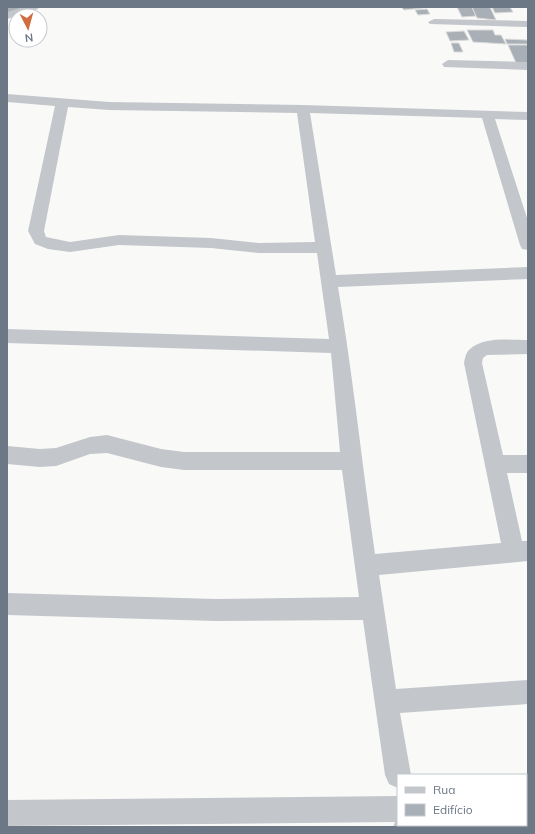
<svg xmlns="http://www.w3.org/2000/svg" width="535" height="834" font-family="Mulish,sans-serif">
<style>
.building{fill:#a9afb6;stroke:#dbdbda}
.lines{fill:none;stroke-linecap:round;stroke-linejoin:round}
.minor{fill:#c3c6ca;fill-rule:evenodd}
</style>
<rect width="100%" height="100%" fill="#f9f9f8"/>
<!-- building -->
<g class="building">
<polygon points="7,7 30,7 7,14"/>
<polygon points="401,7 422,7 423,8 404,10"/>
<polygon points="457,7 472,7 476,16 462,17"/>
<polygon points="472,7 490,7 496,20 477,18"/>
<polygon points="492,7 510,7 513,12 495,13"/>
<polygon points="427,9 430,14 418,15 415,10"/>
<polygon points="467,30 493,30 495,35 501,35 506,44 473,42"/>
<polygon points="464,31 469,40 450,41 446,32"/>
<polygon points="505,39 527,40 528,44 507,44"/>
<polygon points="451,43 459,43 463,52 454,52"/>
<polygon points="508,45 528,45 528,63 516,63"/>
</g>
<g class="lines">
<!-- minor -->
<g class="minor">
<polygon points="23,7 39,7 38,9 7,19 7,12"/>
<polygon points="434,19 528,21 528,27 430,24 428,22"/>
<polygon points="448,60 528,62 528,70 444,67 442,64"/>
<path d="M7,94L109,102L303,105L528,112V120L495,119L528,221V250L522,249L520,245L482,118L310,113L336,275L528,267V279L338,287C353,375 362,465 375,554L501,543L464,363C465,358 466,352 470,349C484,336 511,340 528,340V354L487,355L483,358L482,363L503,455H528V473H507L522,541H528V561L379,575L396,689L528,680V704L400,713L411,775H398V788L389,784L385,775L363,620L216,621L7,615V593L216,599L359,597L342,470H184L161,467L107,453L90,454L56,466L40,467L7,464V446L40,449L56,448L90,437L107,435L161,449L184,452H340L331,353L7,343V329L329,339L317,253H259L211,248L119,245L70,252L48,249L35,244L28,231L55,106L7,102ZM68,107L109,110L297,113L315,242L259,243L211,238L119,235L70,242L46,237L44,231Z"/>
<polygon points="398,796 398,825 421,825 421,827 393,827 395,822 7,826 7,800"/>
</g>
</g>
<!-- border -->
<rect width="535" height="834" fill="none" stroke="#6c7885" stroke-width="16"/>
<!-- legend -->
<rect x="397" y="774" width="130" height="52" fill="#ffffff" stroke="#c4c9ce"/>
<rect x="405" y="787" width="20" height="6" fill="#c3c6ca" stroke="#c4c9ce"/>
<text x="433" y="794" font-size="12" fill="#6c7885">Rua</text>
<rect x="405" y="804" width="20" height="12" fill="#a9afb6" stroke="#c4c9ce"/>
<text x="433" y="814" font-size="12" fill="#6c7885">Edifício</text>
<!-- north arrow -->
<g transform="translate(28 28) rotate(174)"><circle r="19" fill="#ffffff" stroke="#c4c9ce"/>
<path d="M0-3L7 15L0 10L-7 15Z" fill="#d06d41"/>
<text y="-6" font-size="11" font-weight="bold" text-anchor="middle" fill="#6c7885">N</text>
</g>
</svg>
